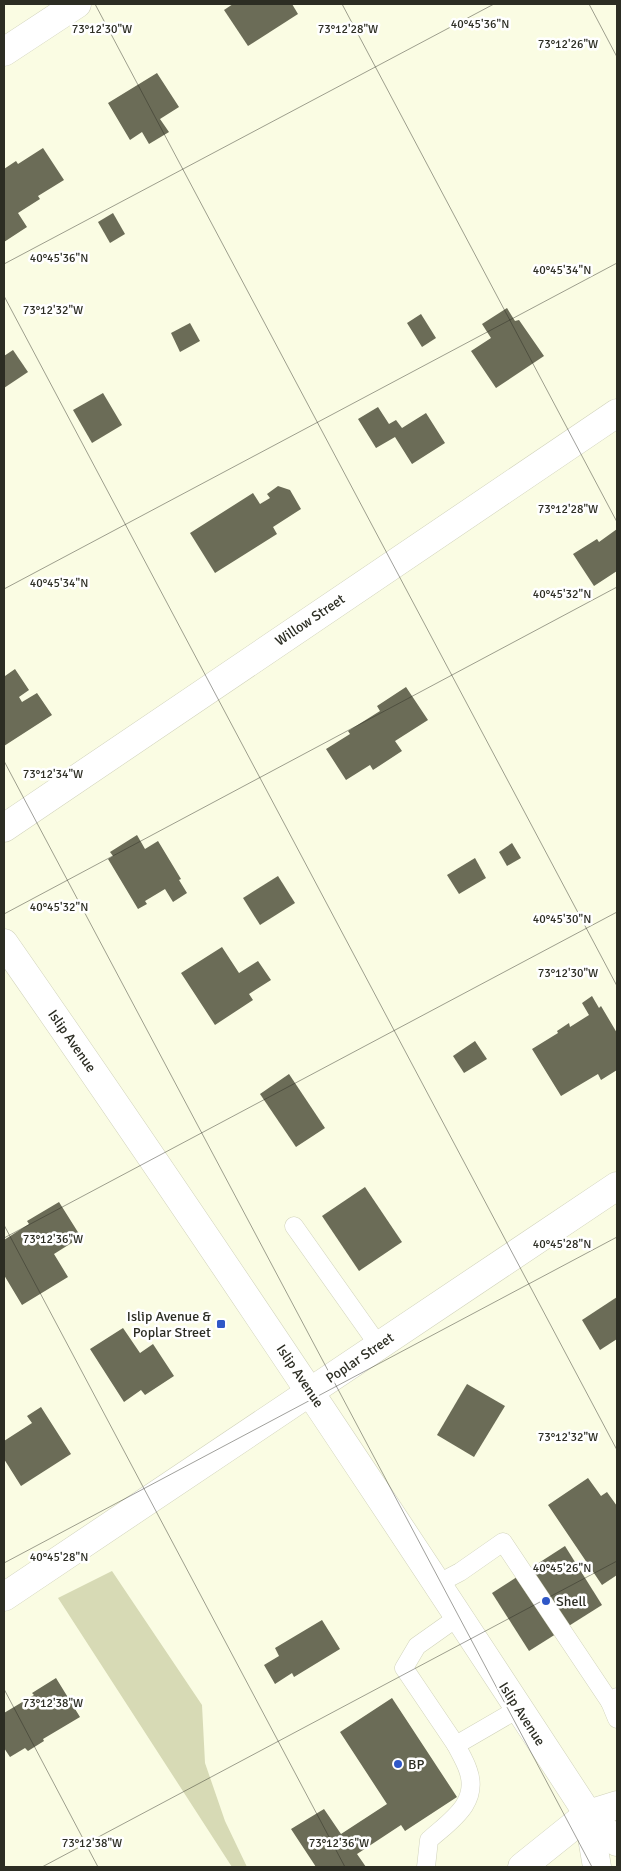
<svg xmlns="http://www.w3.org/2000/svg" width="621" height="1871" font-family="Signika,sans-serif">
<style>
.green{fill:#d7dab5}
.building{fill:#6b6c57}
.lines{fill:none;stroke-linecap:round;stroke-linejoin:round}
.service-casing{stroke:#d1d3bb;stroke-width:19}
.minor-casing{stroke:#d1d3bb;stroke-width:29}
.tertiary-casing{stroke:#d1d3bb;stroke-width:29}
.primary-casing{stroke:#d1d3bb;stroke-width:29}
.service{stroke:#fff;stroke-width:18}
.minor{stroke:#fff;stroke-width:28}
.tertiary{stroke:#fff;stroke-width:28}
.primary{stroke:#fff;stroke-width:28}
.ticks{fill:none;stroke:#2c2d23;stroke-width:1;stroke-opacity:0.45}
.poi-dot{fill:#2f57c7;stroke:#fff;stroke-width:2}
.labels{text-anchor:middle;dominant-baseline:central;stroke-width:5;stroke-linejoin:round;paint-order:stroke}
.street-label{font-size:14px;fill:#2c2d23;stroke:#fff}
.poi-label{font-size:14px;fill:#2c2d23;stroke:#fff;text-anchor:start}
.ticks-label{font-size:12px;text-anchor:middle;fill:#2c2d23;stroke:#fff;stroke-width:5;stroke-linejoin:round;paint-order:stroke}
</style>
<rect width="100%" height="100%" fill="#fafce3"/>
<!-- green -->
<polygon class="green" points="112,1571 202,1705 205,1763 225,1821 247,1867 232,1867 58,1598"/>
<!-- building -->
<g class="building">
<polygon points="233,4 292,4 298,14 248,46 224,10"/>
<polygon points="157,73 179,107 160,119 169,132 149,144 142,132 130,140 108,103"/>
<polygon points="43,148 64,180 38,196 40,199 18,213 27,227 4,242 4,169 16,161 18,164"/>
<polygon points="113,213 125,234 110,243 98,222"/>
<polygon points="507,308 515,321 519,320 544,356 496,388 471,351 491,338 482,324"/>
<polygon points="421,314 436,338 422,347 407,323"/>
<polygon points="190,323 200,341 180,352 171,333"/>
<polygon points="13,350 28,372 4,388 4,356"/>
<polygon points="103,393 122,425 92,443 73,410"/>
<polygon points="378,407 389,424 396,420 402,428 426,413 445,443 412,464 395,437 376,448 358,419"/>
<polygon points="278,486 290,490 301,509 273,527 277,534 215,573 190,533 253,493 260,504 270,498 267,494"/>
<polygon points="617,529 617,571 594,586 573,554 597,539 599,542"/>
<polygon points="15,669 29,690 19,697 22,702 37,693 52,715 4,746 4,674 5,676"/>
<polygon points="406,687 428,720 395,741 402,751 373,770 370,765 346,780 326,749 350,734 348,731 380,711 377,706"/>
<polygon points="137,835 145,849 158,841 181,879 179,880 187,893 173,902 165,889 145,901 147,904 138,909 108,859 113,856 110,852"/>
<polygon points="512,843 521,858 507,866 499,852"/>
<polygon points="475,858 486,878 459,894 447,875"/>
<polygon points="278,876 295,903 260,925 243,898"/>
<polygon points="222,947 239,973 258,961 271,980 249,994 253,1000 215,1025 181,973"/>
<polygon points="592,996 599,1008 601,1006 617,1033 617,1070 601,1080 598,1074 561,1096 532,1049 558,1033 557,1031 569,1023 570,1027 589,1015 582,1003"/>
<polygon points="475,1041 487,1059 464,1073 453,1056"/>
<polygon points="289,1074 325,1128 296,1147 260,1094"/>
<polygon points="365,1187 402,1242 359,1271 322,1216"/>
<polygon points="59,1202 81,1237 54,1254 68,1277 22,1305 4,1275 4,1240 29,1224 27,1221"/>
<polygon points="617,1297 617,1339 600,1350 582,1320"/>
<polygon points="123,1328 140,1353 153,1344 174,1376 145,1395 141,1390 124,1402 90,1349"/>
<polygon points="467,1384 505,1406 474,1457 437,1435"/>
<polygon points="41,1407 71,1454 21,1486 4,1459 4,1441 32,1423 27,1416"/>
<polygon points="588,1478 601,1496 607,1492 617,1506 617,1575 602,1585 548,1505"/>
<polygon points="565,1546 602,1605 529,1651 492,1593"/>
<polygon points="322,1620 340,1649 294,1677 292,1673 275,1684 264,1665 279,1656 275,1648"/>
<polygon points="56,1678 80,1717 43,1739 44,1741 28,1751 25,1748 10,1757 4,1748 4,1713 34,1695 32,1693"/>
<polygon points="392,1698 457,1797 405,1831 401,1825 357,1854 366,1867 316,1867 291,1829 324,1809 341,1834 387,1804 340,1732"/>
</g>
<g class="lines">
<!-- service casing -->
<g class="service-casing">
<g id="service">
<polyline points="294,1226 379,1346"/>
<polyline points="437,1584 460,1572 503,1542 610,1702"/>
<polyline points="458,1617 417,1646 404,1668 456,1745 518,1709"/>
<polyline points="617,1697 610,1702 617,1719"/>
<path d="M426,1867L429,1840C450,1821 480,1803 468,1770C465,1761 460,1753 456,1745"/>
</g>
</g>
<!-- minor casing -->
<g class="minor-casing">
<g id="minor">
<polyline points="4,52 77,4"/>
<polyline points="4,828 617,413"/>
<polyline points="4,1597 617,1186"/>
</g>
</g>
<!-- tertiary casing -->
<g class="tertiary-casing">
<polyline id="tertiary" points="522,1867 588,1814 617,1805"/>
</g>
<!-- primary casing -->
<g class="primary-casing">
<g id="primary">
<path d="M4,943C204,1230 397,1521 588,1814L617,1842"/>
<polyline points="588,1814 597,1867"/>
</g>
</g>
<!-- service -->
<use href="#service" class="service"/>
<!-- minor -->
<use href="#minor" class="minor"/>
<!-- tertiary -->
<use href="#tertiary" class="tertiary"/>
<!-- primary -->
<use href="#primary" class="primary"/>
</g>
<!-- ticks -->
<path class="ticks" d="M95,4L617,986M342,4L617,522M589,4L617,57M4,264L494,4M4,296L617,1450M4,589L617,263M4,761L592,1867M4,914L617,587M4,1225L345,1867M4,1238L617,912M4,1563L617,1237M4,1689L98,1867M42,1867L617,1561"/>
<!-- markers -->
<g class="poi-dot">
<rect x="216" y="1319" width="10" height="10" rx="2.5"/>
<circle cx="546" cy="1601" r="5"/>
<circle cx="398" cy="1764" r="5"/>
</g>
<g class="labels">
<!-- street labels -->
<g class="street-label">
<text transform="translate(310 620) rotate(-34)">Willow Street</text>
<text transform="translate(72 1041) rotate(55)">Islip Avenue</text>
<text transform="translate(360 1358) rotate(-34)">Poplar Street</text>
<text transform="translate(300 1376) rotate(56)">Islip Avenue</text>
<text transform="translate(522 1714) rotate(57)">Islip Avenue</text>
</g>
<!-- poi labels -->
<g class="poi-label">
<text x="211" y="1316" text-anchor="end">Islip Avenue &amp;<tspan x="211" dy="16">Poplar Street</tspan></text>
<text x="556" y="1601">Shell</text>
<text x="408" y="1764">BP</text>
</g>
</g>
<g class="ticks-label">
<text x="480" y="28">40°45'36"N</text>
<text x="102" y="33">73°12'30"W</text>
<text x="348" y="33">73°12'28"W</text>
<text x="568" y="48">73°12'26"W</text>
<text x="59" y="262">40°45'36"N</text>
<text x="562" y="274">40°45'34"N</text>
<text x="53" y="314">73°12'32"W</text>
<text x="568" y="513">73°12'28"W</text>
<text x="59" y="587">40°45'34"N</text>
<text x="562" y="598">40°45'32"N</text>
<text x="53" y="778">73°12'34"W</text>
<text x="59" y="911">40°45'32"N</text>
<text x="562" y="923">40°45'30"N</text>
<text x="568" y="977">73°12'30"W</text>
<text x="53" y="1243">73°12'36"W</text>
<text x="562" y="1248">40°45'28"N</text>
<text x="568" y="1441">73°12'32"W</text>
<text x="59" y="1561">40°45'28"N</text>
<text x="562" y="1572">40°45'26"N</text>
<text x="53" y="1707">73°12'38"W</text>
<text x="92" y="1847">73°12'38"W</text>
<text x="339" y="1847">73°12'36"W</text>
</g>
<!-- border -->
<rect width="621" height="1871" fill="none" stroke="#2c2d23" stroke-width="10"/>
</svg>
